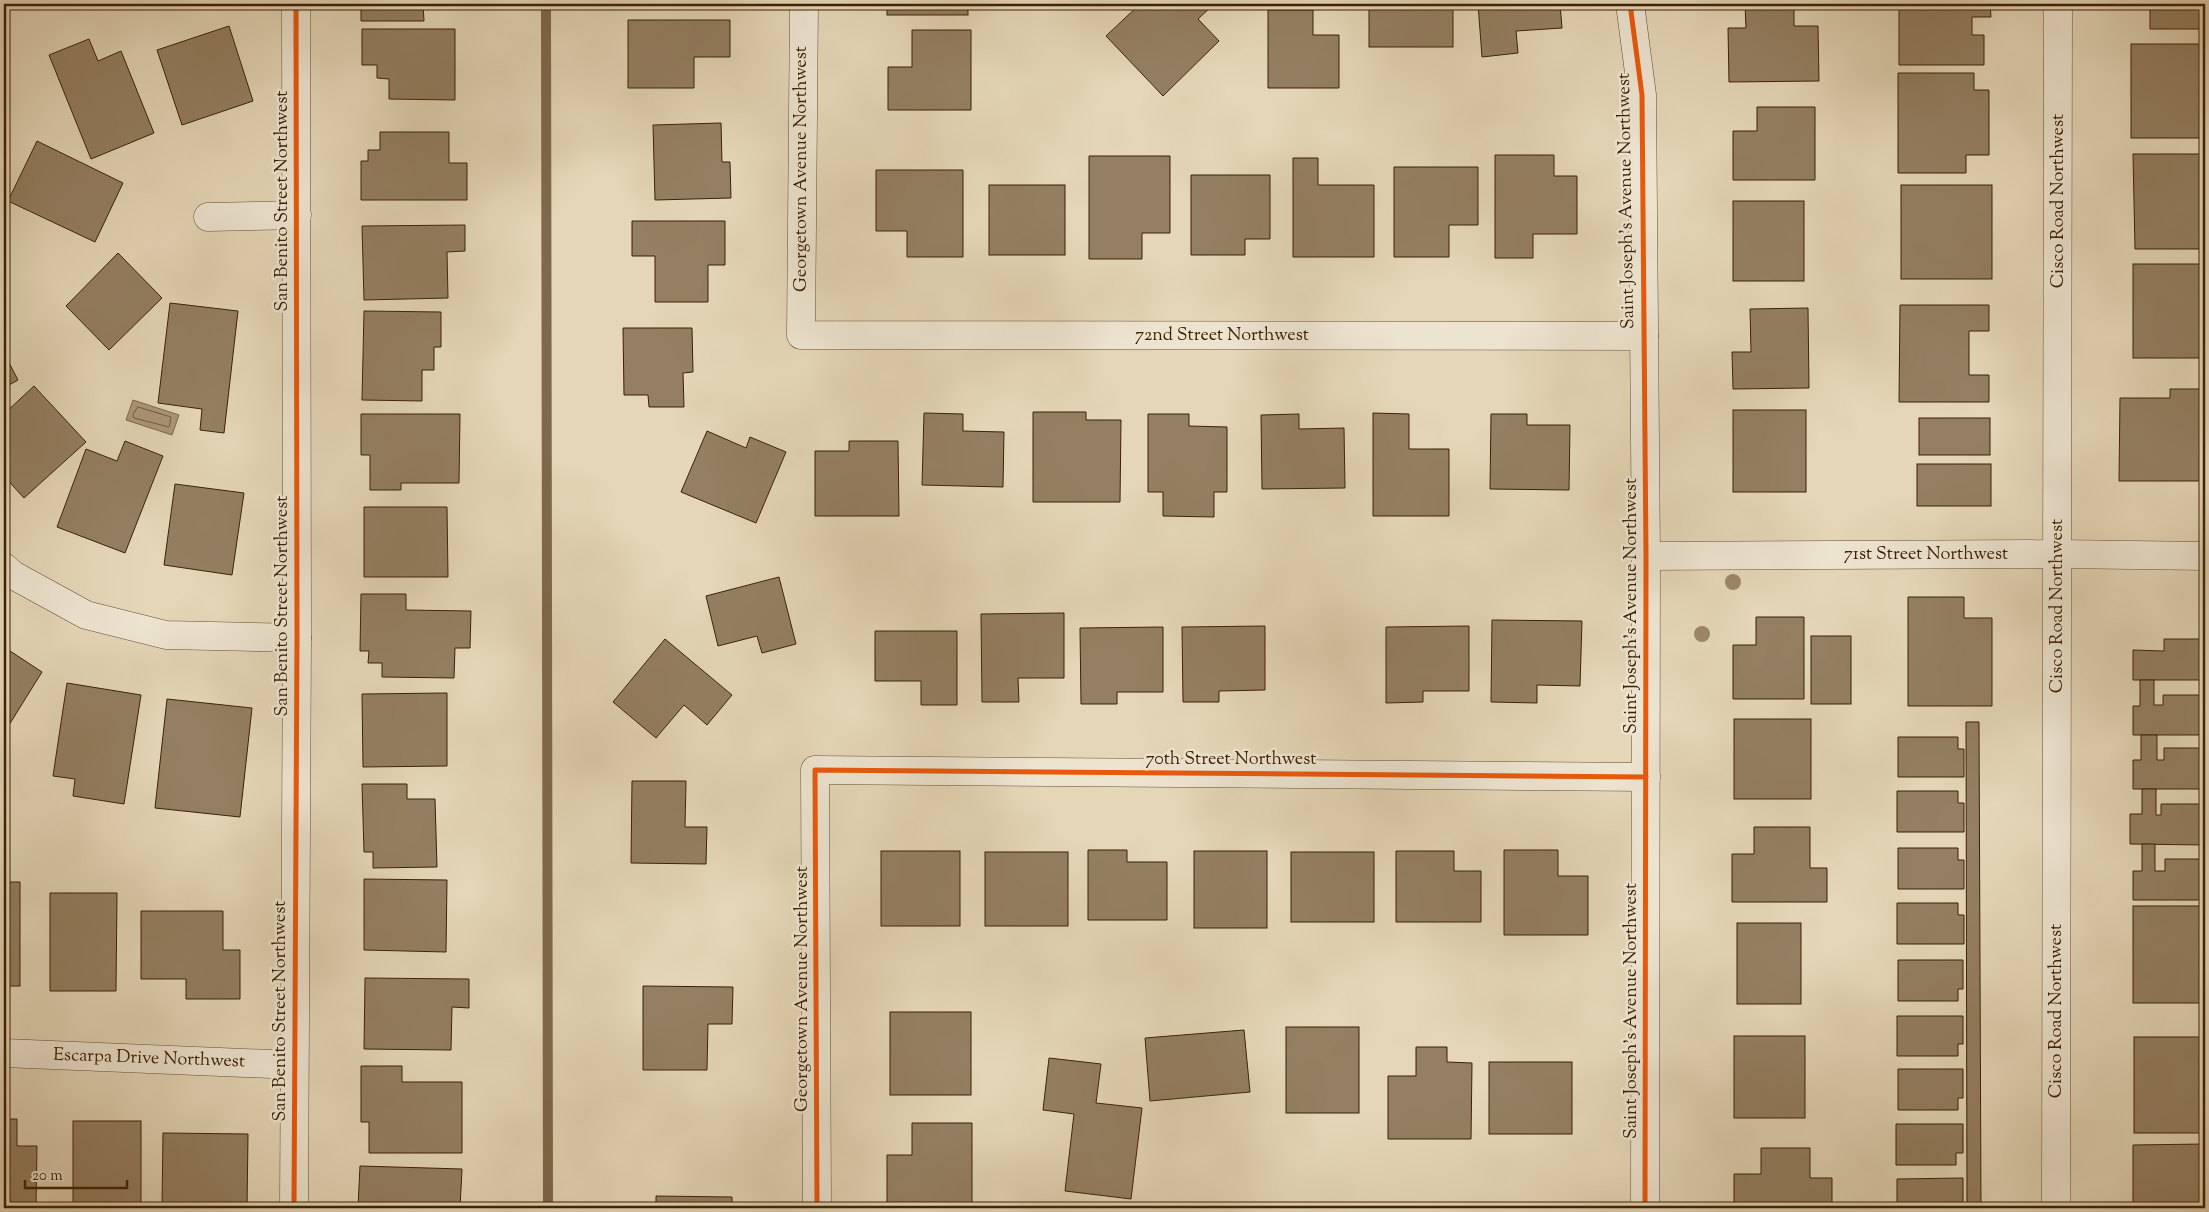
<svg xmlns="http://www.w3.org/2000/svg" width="2209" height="1212" font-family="'Sorts Mill Goudy',serif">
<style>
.water{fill:#ab987a;stroke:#7f684b}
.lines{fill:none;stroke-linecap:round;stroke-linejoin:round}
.shore{stroke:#745c40;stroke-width:1}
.stream{stroke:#7f684b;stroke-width:10}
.building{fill:#947f62;stroke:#3d2105}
.minor-casing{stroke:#674e32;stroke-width:29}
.tertiary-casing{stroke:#674e32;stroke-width:29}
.minor{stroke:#ede4d0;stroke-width:28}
.tertiary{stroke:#ede4d0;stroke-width:28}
.cycleway-casing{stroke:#ede4d0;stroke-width:8}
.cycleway{stroke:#e8590c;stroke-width:5}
.tree{fill:#9b8769}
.labels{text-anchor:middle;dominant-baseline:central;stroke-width:5;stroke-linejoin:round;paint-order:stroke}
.street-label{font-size:18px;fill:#3d2105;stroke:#ede4d0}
</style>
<rect width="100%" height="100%" fill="#e4d6b7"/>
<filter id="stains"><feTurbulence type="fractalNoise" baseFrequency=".004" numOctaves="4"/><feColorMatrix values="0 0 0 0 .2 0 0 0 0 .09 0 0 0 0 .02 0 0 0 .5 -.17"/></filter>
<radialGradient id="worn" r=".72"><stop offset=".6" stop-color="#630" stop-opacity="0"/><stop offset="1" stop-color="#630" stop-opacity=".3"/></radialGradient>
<!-- water -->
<polygon class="water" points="133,400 179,415 172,435 126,420"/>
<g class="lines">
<!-- shore -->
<polygon class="shore" points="138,407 171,417 169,427 134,418 133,415"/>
<!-- stream -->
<polyline class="stream" points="546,4 548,1208"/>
</g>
<!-- building -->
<g class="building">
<polygon points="361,4 423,4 424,21 361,21"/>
<rect x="887" y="4" width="81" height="11"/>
<polygon points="1140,4 1214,4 1198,19 1219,41 1163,96 1106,36"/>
<rect x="1369" y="4" width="84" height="43"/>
<polygon points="1478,4 1560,4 1562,28 1516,31 1518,53 1482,57"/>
<polygon points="1745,4 1794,4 1794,26 1818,26 1819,81 1729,82 1728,28 1746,28"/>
<polygon points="1890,4 1990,4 1991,17 1972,17 1972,35 1984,35 1984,65 1899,65 1899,9 1890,9"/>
<polygon points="2131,4 2205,4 2205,29 2150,29 2150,9 2131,9"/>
<polygon points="1268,10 1313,10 1313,35 1339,35 1339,88 1268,88"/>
<polygon points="628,20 730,20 730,57 694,57 694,88 628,88"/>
<polygon points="229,26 253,101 182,125 157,50"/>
<polygon points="362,29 455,29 455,100 389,99 389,79 377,78 377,65 362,65"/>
<polygon points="912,30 971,30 971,110 888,110 888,67 912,67"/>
<polygon points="89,39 98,61 121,51 154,133 91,159 49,55"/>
<rect x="2131" y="44" width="74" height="94"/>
<polygon points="1898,73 1974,73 1974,90 1989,90 1989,155 1966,155 1966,173 1898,173"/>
<polygon points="1757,107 1815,107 1815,180 1733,180 1733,131 1757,131"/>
<polygon points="721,123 722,162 730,162 731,198 655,200 653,125"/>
<polygon points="380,132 449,132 449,163 467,163 467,200 361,200 361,161 368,161 368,150 380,150"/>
<polygon points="37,141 123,183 95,242 8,201"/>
<polygon points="2133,154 2205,154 2205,249 2135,249"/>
<polygon points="1495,155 1554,155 1554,176 1577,176 1577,234 1533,234 1533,258 1495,258"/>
<polygon points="1089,156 1170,156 1170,233 1142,233 1142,259 1089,259"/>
<polygon points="1293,158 1318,158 1318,185 1374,185 1374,257 1293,257"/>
<polygon points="1394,167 1478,167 1478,225 1449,225 1449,257 1394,257"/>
<polygon points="876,170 963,170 963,257 907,257 907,231 876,231"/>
<polygon points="1191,175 1270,175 1270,239 1245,239 1245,255 1191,255"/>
<rect x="989" y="185" width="76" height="70"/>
<rect x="1901" y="185" width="91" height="94"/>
<rect x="1733" y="201" width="71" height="80"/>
<polygon points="632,221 725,221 725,265 708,265 708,302 655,302 655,256 632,256"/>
<polygon points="465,225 465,251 447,252 448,298 364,300 362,226"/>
<polygon points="118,253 162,298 109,350 66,306"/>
<rect x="2133" y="264" width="72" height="94"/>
<polygon points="170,303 238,311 224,433 200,430 202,409 158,403"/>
<polygon points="1900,305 1989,305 1989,331 1969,331 1969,375 1989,375 1989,402 1899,402"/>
<polygon points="1808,308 1809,388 1733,389 1732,352 1751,352 1750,309"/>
<polygon points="364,311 441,312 441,347 434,347 434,370 422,370 422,401 362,400"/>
<polygon points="623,328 692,328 693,372 683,373 684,407 649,407 648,395 624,395"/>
<polygon points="4,353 18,380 4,388"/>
<polygon points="34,386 86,442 24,498 4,476 4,414"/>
<polygon points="2170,389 2205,389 2205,481 2119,481 2120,398 2170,398"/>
<rect x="1733" y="410" width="73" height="82"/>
<polygon points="1033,412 1086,412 1086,420 1121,420 1120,502 1033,502"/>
<polygon points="924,413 963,414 963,431 1004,432 1003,487 922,485"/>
<polygon points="1373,413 1409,414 1409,449 1449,449 1449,516 1373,516"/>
<polygon points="361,414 460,414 459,483 401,483 401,490 370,490 370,455 361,455"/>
<polygon points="1148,414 1189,414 1189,426 1227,427 1227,492 1214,492 1214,517 1163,516 1163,492 1148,492"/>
<polygon points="1299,414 1299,429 1344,428 1345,488 1262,489 1261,415"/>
<polygon points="1491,414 1527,414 1527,425 1570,425 1569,490 1490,489"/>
<rect x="1919" y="418" width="71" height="37"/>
<polygon points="707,431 746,448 750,437 786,452 756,523 681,492"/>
<polygon points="125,441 163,456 125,553 57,527 86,449 117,461"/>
<polygon points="849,441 898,441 899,516 815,516 815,451 849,451"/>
<rect x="1917" y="464" width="74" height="42"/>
<polygon points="175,484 244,493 232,575 164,565"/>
<polygon points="364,507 447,507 448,577 364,577"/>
<polygon points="779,577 796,644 762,653 757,636 718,646 706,596"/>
<polygon points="361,594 406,594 406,610 471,611 470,648 455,648 454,678 382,677 382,663 368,663 369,651 360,651"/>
<polygon points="1908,597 1964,597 1964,618 1992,618 1992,706 1908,706"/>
<polygon points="1064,613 1064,678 1018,678 1019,702 982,702 981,614"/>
<polygon points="1756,617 1804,617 1804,699 1733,699 1733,645 1756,645"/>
<polygon points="1492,620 1582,621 1580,686 1537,685 1537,703 1491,702"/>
<polygon points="1265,626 1265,690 1219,691 1219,702 1183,702 1182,627"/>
<polygon points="1469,626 1469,691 1423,691 1423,702 1386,703 1386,627"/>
<polygon points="1163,627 1163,692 1117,692 1117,704 1081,704 1080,628"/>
<polygon points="875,631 957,631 957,705 921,705 921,681 875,681"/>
<rect x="1811" y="636" width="40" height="68"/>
<polygon points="665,639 732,695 707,725 684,705 656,738 613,702"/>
<polygon points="2164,639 2205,639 2205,680 2133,680 2133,650 2164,651"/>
<polygon points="4,647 42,672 4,733"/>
<polygon points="2140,680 2154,680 2154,705 2163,705 2163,695 2205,695 2205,735 2133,735 2133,706 2140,706"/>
<polygon points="67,683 141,695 124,804 73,796 75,779 53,776"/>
<polygon points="447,693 447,766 363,767 362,694"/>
<polygon points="167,699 252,708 240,817 155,808"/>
<rect x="1734" y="719" width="77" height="80"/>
<polygon points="1966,722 1979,722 1981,1208 1967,1208"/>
<polygon points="2141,735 2157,735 2157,760 2164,760 2164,748 2205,748 2205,789 2133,789 2133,760 2141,760"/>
<polygon points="1898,737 1958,737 1958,749 1964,749 1964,777 1898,777"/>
<polygon points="632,781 686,781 685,827 707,827 706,864 631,863"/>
<polygon points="362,784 407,784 407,799 435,799 437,867 373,868 373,852 364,852"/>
<polygon points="2142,789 2156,789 2156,815 2161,815 2161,804 2205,804 2205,845 2130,844 2130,814 2142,814"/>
<polygon points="1897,791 1958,791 1958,803 1964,803 1964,832 1897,832"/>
<polygon points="1754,827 1810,827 1810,868 1827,868 1827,902 1732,902 1732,854 1754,854"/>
<polygon points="2142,844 2155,844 2155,871 2165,871 2165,859 2205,859 2205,900 2133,900 2133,871 2142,871"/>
<polygon points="1898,848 1958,848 1958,860 1964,860 1964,889 1898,889"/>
<polygon points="1088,850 1127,850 1127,862 1167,862 1167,920 1088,920"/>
<polygon points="1504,850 1558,850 1558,876 1588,876 1588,935 1504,935"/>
<rect x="881" y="851" width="79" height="75"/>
<rect x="1194" y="851" width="73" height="77"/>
<polygon points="1396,851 1454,851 1454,871 1481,871 1481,922 1396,922"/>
<rect x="985" y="852" width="83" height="74"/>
<rect x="1291" y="852" width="83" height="70"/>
<polygon points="364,879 447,880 446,952 364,950"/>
<rect x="4" y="882" width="16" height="104"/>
<polygon points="50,893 117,893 116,991 50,991"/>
<polygon points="1897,903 1958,903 1958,915 1964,915 1964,944 1897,944"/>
<rect x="2133" y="906" width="72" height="97"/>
<polygon points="141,911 223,911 223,950 240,950 240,999 186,999 186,979 141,979"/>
<rect x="1737" y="923" width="64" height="81"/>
<polygon points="1898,960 1963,960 1963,989 1958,989 1958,1001 1898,1001"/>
<polygon points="365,978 469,979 469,1008 452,1007 451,1050 364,1049"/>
<polygon points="643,986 733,987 732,1024 708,1024 707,1070 643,1070"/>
<rect x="890" y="1012" width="81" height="83"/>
<polygon points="1897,1016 1963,1016 1963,1044 1958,1044 1958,1056 1897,1056"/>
<rect x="1286" y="1027" width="73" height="86"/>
<polygon points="1244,1030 1250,1092 1150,1101 1145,1038"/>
<rect x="1734" y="1036" width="71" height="82"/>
<rect x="2134" y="1037" width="71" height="96"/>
<polygon points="1416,1047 1447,1047 1447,1062 1472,1063 1471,1139 1388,1139 1388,1076 1416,1076"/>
<polygon points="1049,1058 1101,1064 1096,1103 1142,1108 1131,1199 1065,1191 1074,1114 1043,1110"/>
<rect x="1489" y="1062" width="83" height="72"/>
<polygon points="361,1066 402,1066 402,1082 462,1082 462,1153 369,1153 369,1122 361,1122"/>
<polygon points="1898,1069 1963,1069 1963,1098 1958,1098 1958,1110 1898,1110"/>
<polygon points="4,1119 17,1119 17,1146 37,1146 36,1208 4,1208"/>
<rect x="73" y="1121" width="68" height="87"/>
<polygon points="912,1123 972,1123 972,1203 887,1203 887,1155 912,1155"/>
<polygon points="1896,1124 1963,1124 1963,1153 1956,1153 1956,1165 1896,1165"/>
<polygon points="163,1133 248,1134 247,1208 162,1208"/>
<polygon points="2205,1144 2205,1208 2133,1208 2133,1145"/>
<polygon points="1761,1148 1810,1148 1810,1178 1832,1178 1832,1208 1734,1208 1734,1174 1761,1174"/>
<polygon points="360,1166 462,1169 460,1208 358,1207"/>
<polygon points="1963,1178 1963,1207 1897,1208 1897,1179"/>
<polygon points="656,1196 732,1197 732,1208 656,1208"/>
</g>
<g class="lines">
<!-- minor casing -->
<g class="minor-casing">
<g id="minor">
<polyline points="804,4 801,335 1644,336"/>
<polyline points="208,217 297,215"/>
<polyline points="1646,556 2059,554 2205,556"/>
<polyline points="4,567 13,575 86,615 166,635 297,638"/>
<polyline points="4,1053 294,1065"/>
<polyline points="294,1208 297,638 296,4"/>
<polyline points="817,1208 815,770 1646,777"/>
<polyline points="2056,1208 2058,4"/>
</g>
</g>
<!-- tertiary casing -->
<g class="tertiary-casing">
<polyline id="tertiary" points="1630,4 1642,95 1646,556 1645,1208"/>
</g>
<!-- minor -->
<use href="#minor" class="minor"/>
<!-- tertiary -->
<use href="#tertiary" class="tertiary"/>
<!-- cycleway casing -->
<g class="cycleway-casing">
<g id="cycleway">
<polyline points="1630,4 1642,95 1646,556 1645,1208"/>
<polyline points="294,1208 297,638 296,4"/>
<polyline points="817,1208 815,770 1646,777"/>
</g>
</g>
<!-- cycleway -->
<use href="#cycleway" class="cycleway"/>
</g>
<!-- trees -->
<g class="tree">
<circle cx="1733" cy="582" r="8"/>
<circle cx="1702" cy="634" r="8"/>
</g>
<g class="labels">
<!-- street labels -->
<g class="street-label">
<text transform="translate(802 169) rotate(-90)">Georgetown Avenue Northwest</text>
<text transform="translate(283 201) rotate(-90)">San Benito Street Northwest</text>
<text transform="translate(1627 201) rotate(-91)">Saint Joseph's Avenue Northwest</text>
<text transform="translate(2059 201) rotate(-90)">Cisco Road Northwest</text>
<text x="1222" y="336">72nd Street Northwest</text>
<text x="1926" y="555">71st Street Northwest</text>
<text transform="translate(283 606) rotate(-90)">San Benito Street Northwest</text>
<text transform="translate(1632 606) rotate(-90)">Saint Joseph's Avenue Northwest</text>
<text transform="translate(2058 606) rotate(-90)">Cisco Road Northwest</text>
<text x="1231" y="760">70th Street Northwest</text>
<text transform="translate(803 989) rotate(-90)">Georgetown Avenue Northwest</text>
<text transform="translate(281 1011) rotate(-90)">San Benito Street Northwest</text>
<text transform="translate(1632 1011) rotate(-90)">Saint Joseph's Avenue Northwest</text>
<text transform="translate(2057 1011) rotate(-90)">Cisco Road Northwest</text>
<text transform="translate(149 1059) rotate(2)">Escarpa Drive Northwest</text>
</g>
</g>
<!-- margin -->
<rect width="2209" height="1212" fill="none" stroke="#e4d6b7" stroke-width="20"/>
<rect x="5" y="5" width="2199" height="1202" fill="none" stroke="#3d2105" stroke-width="2.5"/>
<rect x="10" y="10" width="2189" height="1192" fill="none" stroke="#3d2105"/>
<!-- scale -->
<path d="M25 1180v8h102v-8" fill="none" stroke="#3d2105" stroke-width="2.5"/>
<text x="32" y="1180" font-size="15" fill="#3d2105" stroke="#ede4d0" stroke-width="4" paint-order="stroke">20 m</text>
<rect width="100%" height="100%" filter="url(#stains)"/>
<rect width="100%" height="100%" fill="url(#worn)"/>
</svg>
